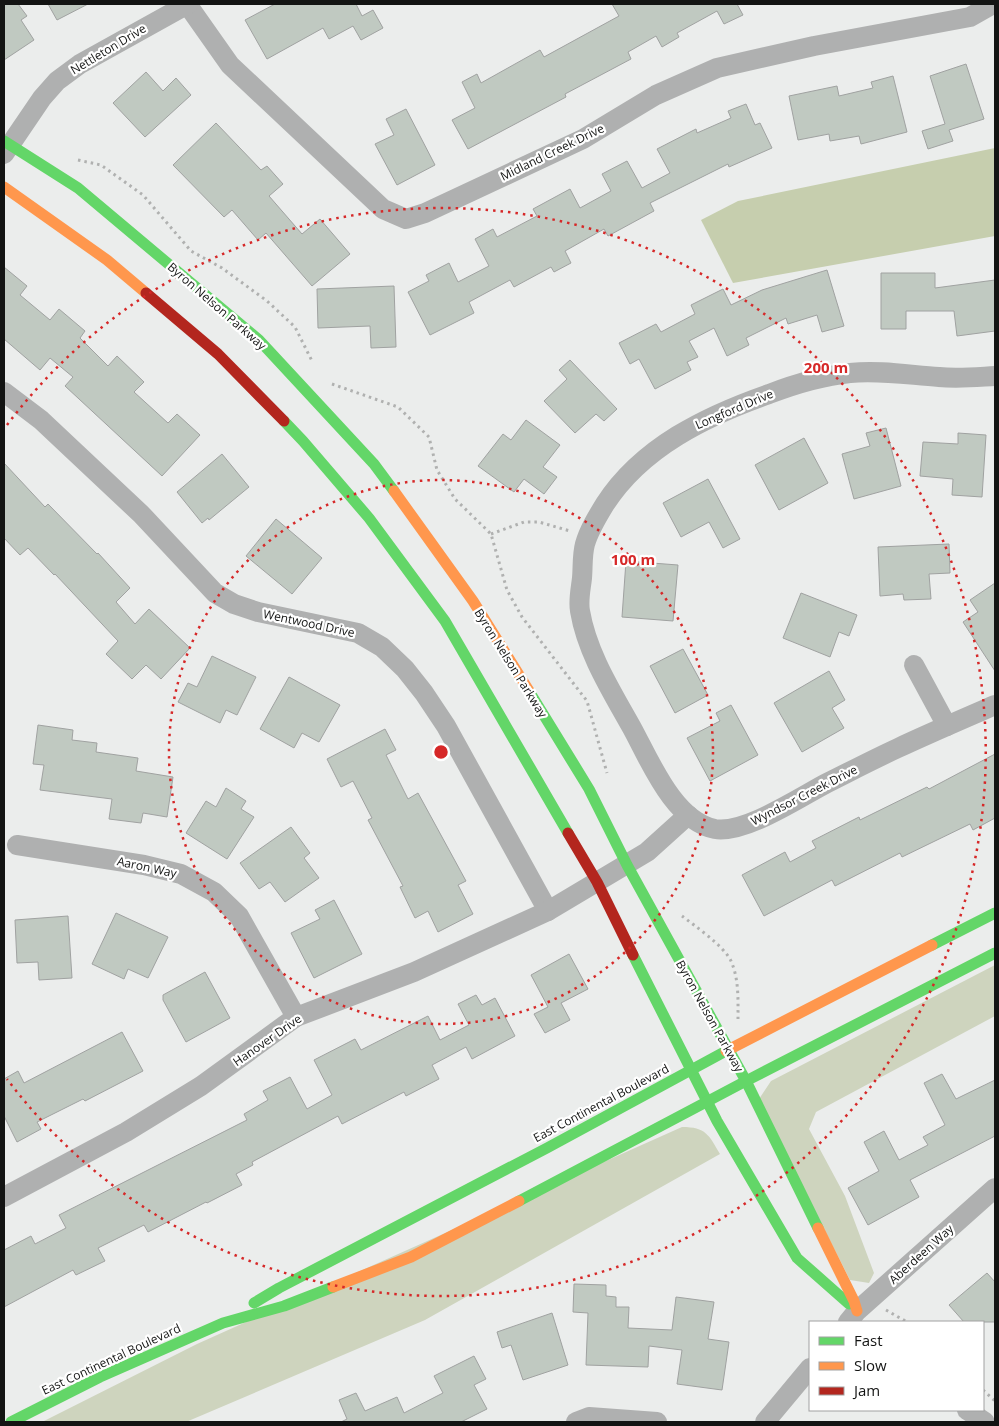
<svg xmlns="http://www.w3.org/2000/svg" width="999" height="1426" font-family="'Open Sans',sans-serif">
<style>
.green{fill:#ced4be}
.forest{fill:#c6ceae}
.building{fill:#c0c9c1;stroke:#a0a2a1}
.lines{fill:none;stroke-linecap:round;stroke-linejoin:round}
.path{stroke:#b0b1b0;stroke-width:3;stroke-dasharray:2.5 4;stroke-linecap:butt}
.street{stroke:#afb0b0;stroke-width:20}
.fast{stroke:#63d668;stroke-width:11}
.slow{stroke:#ff974d;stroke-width:11}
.jam{stroke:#b3261e;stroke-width:11}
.ring{fill:none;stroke:#d62828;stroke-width:2.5;stroke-dasharray:2.5 5}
.labels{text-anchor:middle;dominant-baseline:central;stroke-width:4.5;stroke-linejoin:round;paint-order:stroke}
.street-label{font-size:12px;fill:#131413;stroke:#fff}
.centre{fill:#d62828;stroke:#fff;stroke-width:2.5}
.ring-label{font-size:15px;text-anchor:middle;font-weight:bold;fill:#d62828;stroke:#fff;stroke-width:4.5;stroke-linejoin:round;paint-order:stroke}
</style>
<rect width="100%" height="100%" fill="#ebedec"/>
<!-- green -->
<g class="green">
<polygon points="995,965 995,1016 816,1112 809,1129 845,1196 874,1273 869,1283 850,1280 759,1099 771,1081"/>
<path d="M682,1127C706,1127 709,1135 720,1154L425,1320L186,1422H42L197,1344Z"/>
</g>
<!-- forest -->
<polygon class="forest" points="995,148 995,236 733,283 701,220 738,201"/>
<!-- building -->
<g class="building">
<polygon points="4,4 18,4 27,16 21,20 34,40 4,60"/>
<polygon points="48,4 88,4 57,20"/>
<polygon points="275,4 356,4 362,16 373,10 383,28 361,40 353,26 329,39 323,28 267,59 245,20"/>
<polygon points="612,4 737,4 743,15 724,24 717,11 677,33 679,37 662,47 656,36 628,52 631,59 565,94 566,97 468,149 452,120 475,108 462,82 477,74 481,83 540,50 544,57 619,16"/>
<polygon points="966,64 984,119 949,130 953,141 928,149 922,131 945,124 930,76"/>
<polygon points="146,72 163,91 176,78 191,95 145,137 113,103"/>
<polygon points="893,76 907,132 861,144 859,136 830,141 829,134 798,140 789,96 837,86 839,96 873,88 871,82"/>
<polygon points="746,104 755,125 760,123 772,148 729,167 728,164 650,203 654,211 608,236 604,229 565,251 571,263 554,272 551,267 514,287 510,280 469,302 474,313 430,335 408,292 429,281 426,275 449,263 458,282 489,266 475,239 493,229 497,237 537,216 533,209 570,189 580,208 611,191 602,174 627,161 642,188 670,173 657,149 696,129 697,133 731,118 728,111"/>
<polygon points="406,109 435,165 397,185 375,144 394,135 386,119"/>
<polygon points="216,123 261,170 267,166 283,184 269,196 302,234 320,219 350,254 312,286 266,233 258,240 232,210 224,217 173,165"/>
<polygon points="4,267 27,286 20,295 50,320 59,309 85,331 80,338 108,366 117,356 144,382 134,392 168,423 177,414 200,435 162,476 65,386 73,377 50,358 40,370 4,339"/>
<polygon points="827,270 844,326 822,332 817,315 788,324 786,318 746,338 749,345 727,356 714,328 689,341 698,357 687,362 691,370 655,389 639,359 630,364 619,343 656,324 661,332 695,314 691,305 723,289 731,305 762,290"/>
<polygon points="881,273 935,273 935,288 995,280 995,331 957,336 954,311 906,311 906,329 881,329"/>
<polygon points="394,286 396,347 371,348 370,326 318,328 317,289"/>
<polygon points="570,360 617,409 604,421 596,414 575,433 544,401 567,379 559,370"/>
<polygon points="526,420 560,445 543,467 557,477 544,494 524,479 514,492 478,466 503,434 511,440"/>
<polygon points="886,428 901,486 854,499 842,454 870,446 866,433"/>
<polygon points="958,433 986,435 982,497 952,495 953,479 920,476 923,442 958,444"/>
<polygon points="804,438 828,483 779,510 755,465"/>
<polygon points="222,454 249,487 209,520 208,518 202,523 177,492"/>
<polygon points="4,463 45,507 48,504 97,554 98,553 130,588 116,602 135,624 149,609 190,648 161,679 146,665 132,679 106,654 118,641 55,574 54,575 28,548 20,555 4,538"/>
<polygon points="708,479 740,539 723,548 709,522 681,537 663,503"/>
<polygon points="276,519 322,558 292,594 246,556"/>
<polygon points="949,544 950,573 929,574 931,599 904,600 903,594 880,596 878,547"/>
<polygon points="626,561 678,565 673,621 622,617"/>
<polygon points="995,583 995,671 963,622 978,612 970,600"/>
<polygon points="801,593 857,615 849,636 839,632 830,657 783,638"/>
<polygon points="683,649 708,695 675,713 650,666"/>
<polygon points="212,656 256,677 237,715 226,710 220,723 178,702 188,683 197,687"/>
<polygon points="829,671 845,700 832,708 844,728 802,752 774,703"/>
<polygon points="289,677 340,705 319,742 302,733 294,748 260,729"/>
<polygon points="731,705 758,755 710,781 687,738 720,721 716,713"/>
<polygon points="38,725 73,730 72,740 97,743 96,752 138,758 136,771 173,777 167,817 143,813 141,823 109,819 112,799 40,790 44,765 33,764"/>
<polygon points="385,729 396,750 386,755 408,799 418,793 466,881 458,885 473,914 438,932 428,911 415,918 400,887 403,886 368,820 372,818 353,781 341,787 327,759"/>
<polygon points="995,754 995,818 973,830 970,824 902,857 900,853 835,886 832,880 764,916 742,875 785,852 790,862 816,848 812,841 859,817 860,820 927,787 929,789"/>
<polygon points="226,788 246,801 241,809 254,817 227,859 186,833 206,801 216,807"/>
<polygon points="291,827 310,853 304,858 319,878 285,902 270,882 259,889 240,863"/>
<polygon points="334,900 362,954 314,978 291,933 320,919 315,910"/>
<polygon points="116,913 168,937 148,978 128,969 124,979 92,964"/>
<polygon points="68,916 72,978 39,980 38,962 17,963 15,920"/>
<polygon points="569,954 588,989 561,1003 570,1020 545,1033 534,1014 548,1007 531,975"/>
<polygon points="205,972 230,1018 186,1042 163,1000 163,995"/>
<polygon points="476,995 482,1005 495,998 515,1036 472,1059 466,1047 432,1065 439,1079 406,1096 404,1092 342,1124 338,1116 252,1162 253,1165 236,1174 242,1185 207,1203 206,1202 148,1232 144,1225 98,1248 105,1261 76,1275 73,1270 4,1307 4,1250 31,1236 35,1244 66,1228 59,1215 247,1120 244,1114 268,1100 263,1091 290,1077 307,1109 332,1095 314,1060 355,1039 361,1050 428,1016 440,1040 469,1025 458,1004"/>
<polygon points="122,1032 143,1071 85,1101 83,1099 37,1122 41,1129 17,1142 4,1116 4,1079 18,1071 24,1083"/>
<polygon points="942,1074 956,1099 995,1080 995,1136 910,1180 919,1197 868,1225 848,1188 879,1171 864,1142 884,1131 899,1160 928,1145 923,1137 945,1125 924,1083"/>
<polygon points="987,1273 995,1282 995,1322 964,1322 949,1305"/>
<polygon points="574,1284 606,1285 606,1296 616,1297 616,1307 629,1307 628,1328 672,1330 676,1297 714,1302 708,1339 729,1342 722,1390 677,1384 682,1350 649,1346 648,1367 586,1365 588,1313 573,1312"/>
<polygon points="552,1313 568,1365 523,1380 511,1345 502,1348 497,1332"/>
<polygon points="474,1356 486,1379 474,1385 487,1409 461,1422 341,1422 347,1419 339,1400 356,1393 365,1411 397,1397 404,1413 443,1393 434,1376"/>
</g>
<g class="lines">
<!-- path -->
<g class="path">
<polyline points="78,160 101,165 143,195 191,251 222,268 267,301 295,327 313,363"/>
<polyline points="332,384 398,407 429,437 437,470 455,499 491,534 507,590 522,617 587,701 607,773"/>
<polyline points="491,534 524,522 539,522 570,531"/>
<path d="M682,916C695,926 724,946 731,961C739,979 738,999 738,1019"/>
<polyline points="886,1310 907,1322"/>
<polyline points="983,1390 995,1401"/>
</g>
<!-- street -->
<g class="street">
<polyline points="187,4 230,65 383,209 406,219 425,213 583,139 656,95 717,68 814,46 970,17 993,4"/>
<polyline points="4,154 42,98 57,81 80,64 188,4"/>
<path d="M995,376C977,377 958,379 939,377C909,375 880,370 850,373C822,376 795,384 769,394C706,416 642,447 605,504C597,517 589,530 585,544C582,555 583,567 582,578C581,588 578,600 580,611C587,653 612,692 632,728C650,761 674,821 715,829C745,834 800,797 827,783C851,771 874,759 898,748C930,733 963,719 995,705"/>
<polyline points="4,392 41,420 141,514 215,593 234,604 258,612 358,633 382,647 405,669 424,693 446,726 548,911"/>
<polyline points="914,665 947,726"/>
<polyline points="17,845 144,865 181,874 214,892 239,916 296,1017"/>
<polyline points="4,1197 126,1132 201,1086 296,1017 414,972 548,911 647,852 688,815"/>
<polyline points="848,1322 857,1311 995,1188"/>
<polyline points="967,1410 985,1422"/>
<polyline points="576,1422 589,1417 657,1422"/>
<polyline points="765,1422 810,1368"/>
</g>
<!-- fast -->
<g class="fast">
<polyline points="4,141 78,188 259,340 374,464 394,491"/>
<polyline points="284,421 303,441 369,518 445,621 568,833"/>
<polyline points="529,691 589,789 627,865 746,1081 818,1228"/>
<polyline points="932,945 995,913"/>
<polyline points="633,955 717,1121 797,1258 849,1304"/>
<polyline points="519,1201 746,1081 995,953"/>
<polyline points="254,1303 279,1288 547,1148 726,1051"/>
<polyline points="11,1422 100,1377 223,1323 284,1306 333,1287"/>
</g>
<!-- slow -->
<g class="slow">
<polyline points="4,187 107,260 146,293"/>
<polyline points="394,491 473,601 529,691"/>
<polyline points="726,1051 932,945"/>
<polyline points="818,1228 854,1301 857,1311"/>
<polyline points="333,1287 411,1257 519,1201"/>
</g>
<!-- jam -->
<g class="jam">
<polyline points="146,293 218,354 284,421"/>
<polyline points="568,833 597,882 633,955"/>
</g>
</g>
<!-- distance rings -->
<g class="ring">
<circle cx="441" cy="752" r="272"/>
<path d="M7 425A544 544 0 1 1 7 1079"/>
</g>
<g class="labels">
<!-- street labels -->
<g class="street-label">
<text transform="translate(108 49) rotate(-31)">Nettleton Drive</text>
<text transform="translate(552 152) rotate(-26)">Midland Creek Drive</text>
<text transform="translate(217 306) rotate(41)">Byron Nelson Parkway</text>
<text transform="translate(734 409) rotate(-23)">Longford Drive</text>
<text transform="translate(309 623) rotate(12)">Wentwood Drive</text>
<text transform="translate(511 663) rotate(58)">Byron Nelson Parkway</text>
<text transform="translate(804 795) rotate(-27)">Wyndsor Creek Drive</text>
<text transform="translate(147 867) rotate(12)">Aaron Way</text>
<text transform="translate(710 1016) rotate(61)">Byron Nelson Parkway</text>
<text transform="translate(267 1040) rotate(-35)">Hanover Drive</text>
<text transform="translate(601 1103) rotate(-28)">East Continental Boulevard</text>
<text transform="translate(921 1254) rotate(-42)">Aberdeen Way</text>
<text transform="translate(111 1359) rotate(-25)">East Continental Boulevard</text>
</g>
</g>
<circle cx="441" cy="752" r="8" class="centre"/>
<g class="ring-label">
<text x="826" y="373">200 m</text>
<text x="633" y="565">100 m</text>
</g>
<!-- border -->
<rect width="999" height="1426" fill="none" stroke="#131413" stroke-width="10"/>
<!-- legend -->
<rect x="809" y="1321" width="175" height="90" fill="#ffffff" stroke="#a1a1a1"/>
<rect x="819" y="1337" width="25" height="8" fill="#63d668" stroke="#a1a1a1"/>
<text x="854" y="1346" font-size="15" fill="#131413">Fast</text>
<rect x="819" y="1362" width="25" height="8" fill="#ff974d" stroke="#a1a1a1"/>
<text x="854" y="1371" font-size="15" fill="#131413">Slow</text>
<rect x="819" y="1387" width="25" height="8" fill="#b3261e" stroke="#a1a1a1"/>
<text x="854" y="1396" font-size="15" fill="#131413">Jam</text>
</svg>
